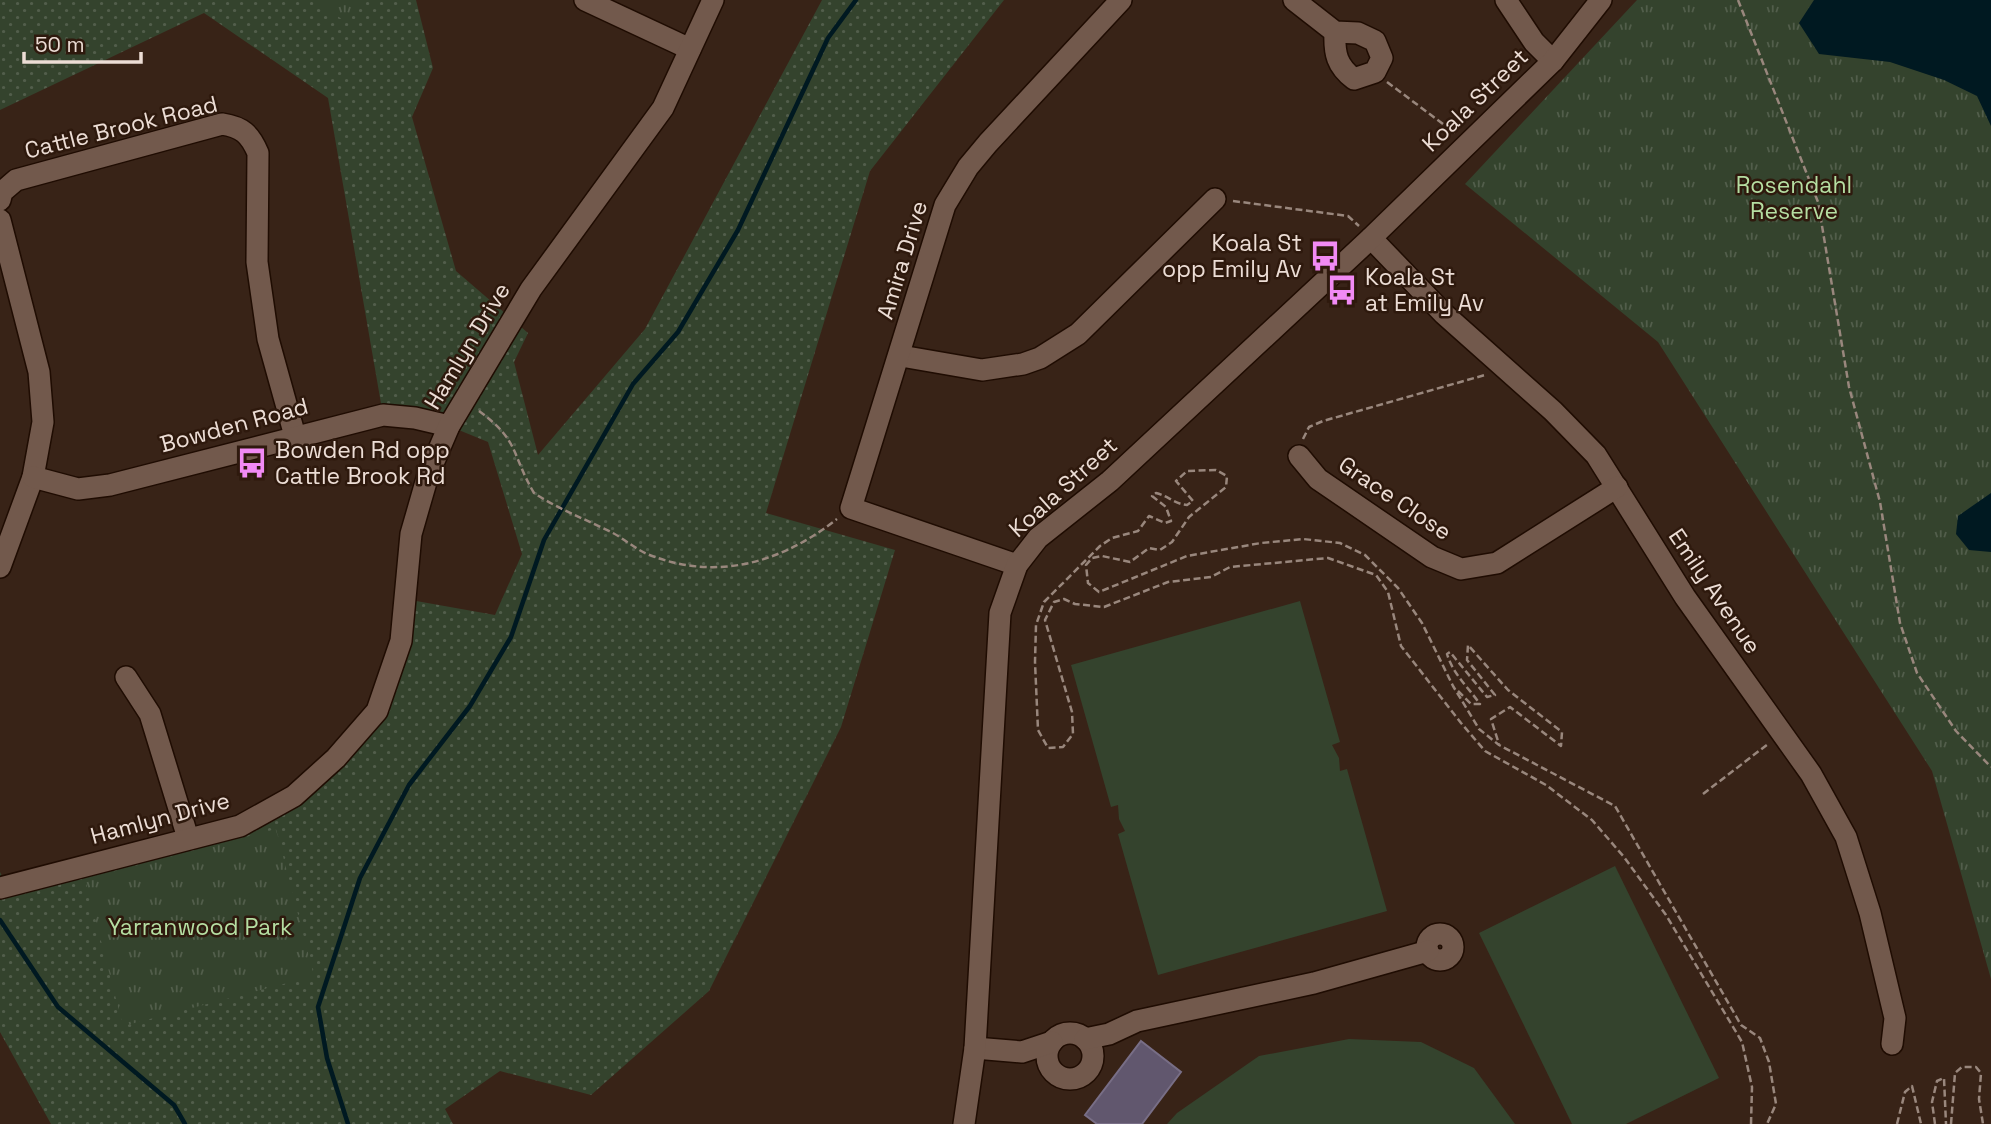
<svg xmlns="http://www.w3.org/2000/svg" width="1991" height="1124" font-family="'Space Grotesk',sans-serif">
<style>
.grass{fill:url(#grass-dots)}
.park{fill:url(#park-tufts)}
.pitch{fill:#34432d}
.water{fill:#001921}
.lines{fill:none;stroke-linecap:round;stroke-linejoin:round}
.stream{stroke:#001921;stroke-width:4.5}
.building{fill:#61576e;stroke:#786e86;stroke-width:2}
.minor-casing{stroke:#1f0c02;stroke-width:24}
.path{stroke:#99877d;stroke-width:2.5;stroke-dasharray:7 3.5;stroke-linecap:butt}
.minor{stroke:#72594c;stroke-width:21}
.labels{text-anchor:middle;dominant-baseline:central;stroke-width:5;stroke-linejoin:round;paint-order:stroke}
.street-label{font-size:23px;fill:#ecddd5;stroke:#2e190d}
.park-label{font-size:23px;fill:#b5dea2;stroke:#2e190d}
.poi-label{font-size:23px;fill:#ecddd5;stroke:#2e190d;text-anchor:start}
</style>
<defs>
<pattern id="grass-dots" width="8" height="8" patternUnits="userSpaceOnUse" patternTransform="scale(1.75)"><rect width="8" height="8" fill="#34432d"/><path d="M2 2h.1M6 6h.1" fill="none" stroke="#525e4b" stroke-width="1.8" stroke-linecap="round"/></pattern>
<pattern id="park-tufts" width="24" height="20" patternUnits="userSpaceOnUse" patternTransform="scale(1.75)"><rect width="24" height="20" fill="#34432d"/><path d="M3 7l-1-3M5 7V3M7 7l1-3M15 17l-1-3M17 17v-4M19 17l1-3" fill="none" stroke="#525e4b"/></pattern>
</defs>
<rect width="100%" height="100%" fill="#382317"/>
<!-- grass -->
<polygon class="grass" points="0,0 416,0 433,68 412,117 456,271 528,333 514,362 538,455 645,329 822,0 1004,0 870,171 766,513 895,550 841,727 709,991 591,1095 500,1071 445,1109 453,1124 51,1124 0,1032 0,872 7,886 188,838 294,796 377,711 405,599 495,615 522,554 488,442 449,426 383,415 328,98 204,13 0,110"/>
<!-- park -->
<g class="park">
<polygon points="312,0 363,0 345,21"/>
<polygon points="1637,0 1991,0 1991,979 1932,771 1658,342 1465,184"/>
<polygon points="276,829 314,976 123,1026 85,879"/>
</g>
<!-- pitch -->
<g class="pitch">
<polygon points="1300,601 1340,742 1332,745 1339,758 1340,771 1347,769 1387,911 1158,975 1118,834 1125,831 1119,819 1118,805 1111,807 1071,665"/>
<polygon points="1615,866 1719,1078 1626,1124 1572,1124 1479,933"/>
<polygon points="1349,1039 1421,1042 1474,1068 1515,1124 1167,1124 1177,1113 1259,1056"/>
</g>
<!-- water -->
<g class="water">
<polygon points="1814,0 1991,0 1991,126 1977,96 1944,80 1890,62 1819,54 1799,23"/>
<polygon points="1991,493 1991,552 1969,550 1956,534 1958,516"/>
</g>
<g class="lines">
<!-- stream -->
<g class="stream">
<polyline points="0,920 58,1007 174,1105 185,1124"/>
<polyline points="348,1124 327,1058 318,1007 360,878 409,785 470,706 511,637 544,540 633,384 678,332 738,230 828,38 856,0"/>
</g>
</g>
<!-- building -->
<polygon class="building" points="1141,1041 1181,1072 1142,1124 1097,1124 1085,1115"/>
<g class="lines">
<!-- minor casing -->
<g class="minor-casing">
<g id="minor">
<polyline points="585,0 690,49"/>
<path d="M1294,0L1335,32L1358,33L1375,41L1382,58L1375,72L1354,79C1337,66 1334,54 1335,32"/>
<polyline points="1506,0 1534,42 1553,61"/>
<path d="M0,200L2,192L16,180L222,124C242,127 250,134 258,153L257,262L268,339L295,436"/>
<polyline points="0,220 39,372 43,422 33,477 0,567"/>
<polyline points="1371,238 1444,314 1553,411 1596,455 1685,597 1811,774 1846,837 1870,913 1895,1018 1892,1044"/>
<polyline points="901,356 982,370 1023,364 1040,358 1078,334 1215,199"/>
<polyline points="1299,456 1318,479 1432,557 1461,569 1497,563 1617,487"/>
<polyline points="33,477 78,489 110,485 383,415 415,418 449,426"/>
<polyline points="1017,565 851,508 945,205 968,167 988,143 1121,0"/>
<polyline points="126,677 150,714 188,838"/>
<polyline points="0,888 240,826 294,796 336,758 377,711 401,641 411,534 428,475 449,426 531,289 663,108 713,0"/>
<circle cx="1440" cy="947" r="13"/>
<circle cx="1070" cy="1056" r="23"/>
<polyline points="1085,1039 1109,1034 1137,1021 1314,983 1428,951"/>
<polyline points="975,1048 1022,1052 1052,1042"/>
<polyline points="964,1124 975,1048 1000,613 1017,565 1038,538 1110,481 1371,238 1553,61 1601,0"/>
</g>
</g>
<!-- path -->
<g class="path">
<polyline points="1738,0 1818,202 1849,387 1880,502 1900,623 1917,673 1956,731 1991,767"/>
<polyline points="1387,82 1455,133"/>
<polyline points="1233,201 1348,216 1359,226"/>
<path d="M479,411C520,441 511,454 534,493C558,509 585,519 611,532C623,538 634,548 647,554C716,582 781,563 837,519"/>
<polyline points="1303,439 1309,427 1323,421 1485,375"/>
<path d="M1458,691L1471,704H1480C1468,687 1453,674 1447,654L1450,652L1487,697L1495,695L1467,660L1468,645L1508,690L1562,732L1561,746L1510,707L1491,719L1499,744"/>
<polyline points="1703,794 1768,744"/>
<path d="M1751,1124L1752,1087L1742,1042L1666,915L1624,857L1592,820L1546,785L1485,751L1461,723L1401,646L1388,592L1376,575L1328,558L1230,567L1211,577L1168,582L1104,607L1075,604L1064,599L1054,602L1045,620L1072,712L1073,734L1063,747L1048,748L1038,730L1035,662L1036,625L1044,602L1100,546L1112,538L1138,531L1149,516L1165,523L1171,521L1166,507L1152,496L1156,493C1168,496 1175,504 1187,505L1193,501L1176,481L1187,471L1216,470L1227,476L1226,487L1189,517L1172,542L1160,550L1149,548L1130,562L1102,556L1092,558L1086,565L1088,583L1099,592L1187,556L1261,543L1303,539L1340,543L1365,555L1398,588L1422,623L1453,686L1479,729L1499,745L1615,806L1741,1025L1760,1038L1769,1062L1776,1104L1767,1124"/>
<polyline points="1897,1124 1905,1092 1912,1086 1921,1124"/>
<polyline points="1935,1124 1932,1102 1937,1081 1944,1078 1946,1124"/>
<polyline points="1951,1124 1955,1073 1962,1067 1976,1067 1981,1073 1979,1099 1983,1124"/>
</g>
<!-- minor -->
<use href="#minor" class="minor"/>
</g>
<!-- icons -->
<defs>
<g id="bus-bare" transform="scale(2.415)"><path d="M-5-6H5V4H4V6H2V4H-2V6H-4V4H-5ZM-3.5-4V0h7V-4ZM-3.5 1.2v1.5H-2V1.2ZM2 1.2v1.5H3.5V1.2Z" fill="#f18af4" stroke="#2e190d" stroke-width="2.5" paint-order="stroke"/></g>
</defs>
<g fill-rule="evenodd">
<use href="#bus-bare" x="1325" y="256"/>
<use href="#bus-bare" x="1342" y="290"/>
<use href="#bus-bare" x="252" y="463"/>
</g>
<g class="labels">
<!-- street labels -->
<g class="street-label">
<text transform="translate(1475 100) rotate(-44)">Koala Street</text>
<text transform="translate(121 127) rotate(-14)">Cattle Brook Road</text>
<text transform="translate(902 260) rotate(-73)">Amira Drive</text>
<text transform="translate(467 346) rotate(-59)">Hamlyn Drive</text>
<text transform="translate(234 425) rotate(-15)">Bowden Road</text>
<text transform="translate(1063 487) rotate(-42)">Koala Street</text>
<text transform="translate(1395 498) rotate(34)">Grace Close</text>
<text transform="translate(1715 591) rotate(56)">Emily Avenue</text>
<text transform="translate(160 818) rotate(-15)">Hamlyn Drive</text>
</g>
<!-- park labels -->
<g class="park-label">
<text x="1794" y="185">Rosendahl<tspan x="1794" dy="26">Reserve</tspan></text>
<text x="200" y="927">Yarranwood Park</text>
</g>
<!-- poi labels -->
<g class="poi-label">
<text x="1302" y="243" text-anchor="end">Koala St<tspan x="1302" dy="26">opp Emily Av</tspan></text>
<text x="1365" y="277">Koala St<tspan x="1365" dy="26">at Emily Av</tspan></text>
<text x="275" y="450">Bowden Rd opp<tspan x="275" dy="26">Cattle Brook Rd</tspan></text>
</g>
</g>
<!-- scale -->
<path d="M24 52v10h117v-10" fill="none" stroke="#ecddd5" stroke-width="3.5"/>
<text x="35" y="52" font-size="21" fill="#ecddd5" stroke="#2e190d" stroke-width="5" paint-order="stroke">50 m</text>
</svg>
